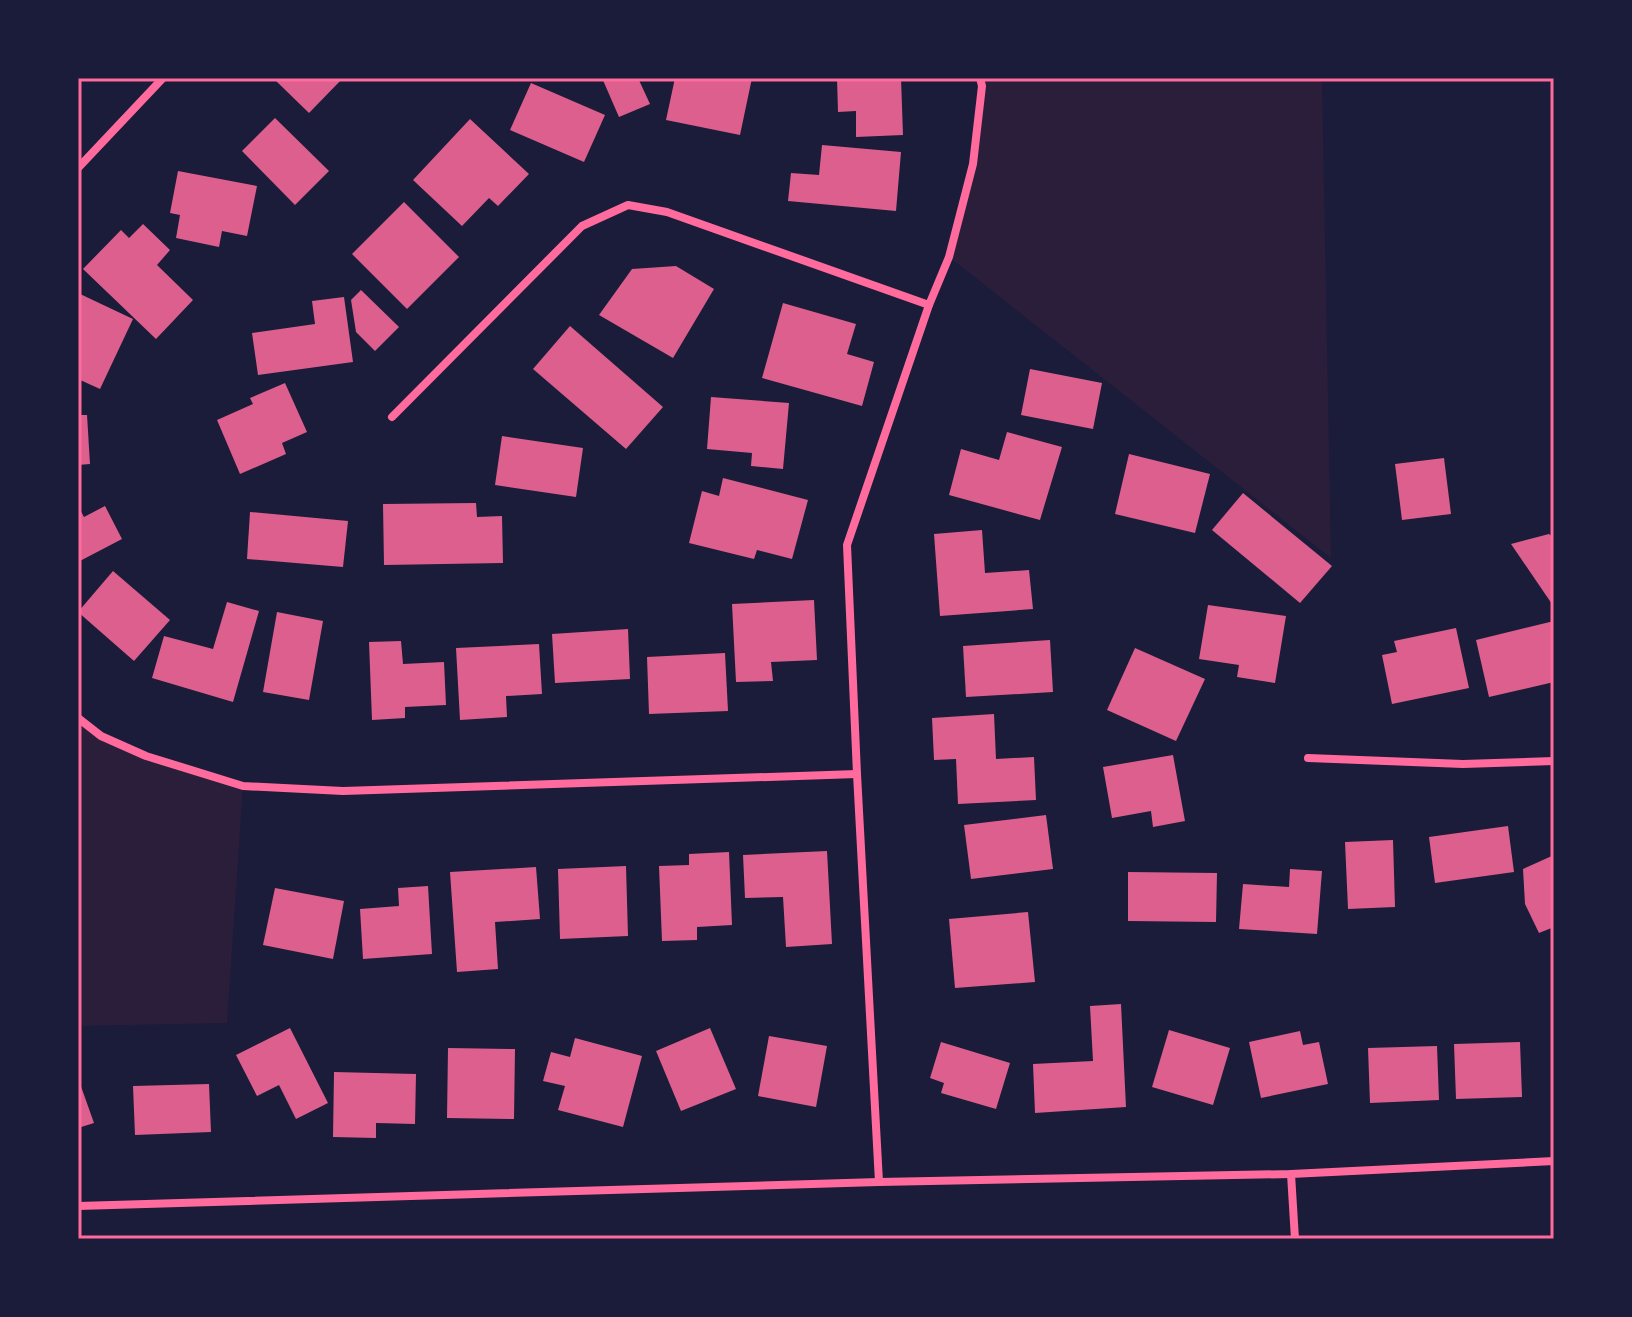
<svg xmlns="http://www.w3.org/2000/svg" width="1632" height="1317" font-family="'Space Grotesk',sans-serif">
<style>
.green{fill:#2a1e3b}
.building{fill:#dd5f8e}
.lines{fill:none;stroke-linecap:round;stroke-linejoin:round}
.minor{stroke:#ff6b9d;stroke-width:8}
.neatline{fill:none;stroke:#ff6b9d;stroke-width:3}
</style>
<rect width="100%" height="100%" fill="#1b1b3a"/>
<!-- green -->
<g class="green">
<polygon points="980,78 1322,78 1331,558 949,257 973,164"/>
<polygon points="78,718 101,736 243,786 227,1023 78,1026"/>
</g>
<!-- building -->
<g class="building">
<polygon points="273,78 343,78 309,113"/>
<polygon points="602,78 638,78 650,104 619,117"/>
<polygon points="675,78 752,78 740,135 666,120"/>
<polygon points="837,78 901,78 903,135 856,137 856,111 838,112"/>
<polygon points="531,83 605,115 584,162 510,130"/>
<polygon points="275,118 329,171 295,205 242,151"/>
<polygon points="470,119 529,174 498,206 489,198 462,226 413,180"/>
<polygon points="822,145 901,152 896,211 788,201 791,173 819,175"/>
<polygon points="178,171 257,186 247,236 222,231 219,247 176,238 180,215 170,213"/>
<polygon points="404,202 459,257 407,309 352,254"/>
<polygon points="143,224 170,250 157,265 193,300 156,339 83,269 121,230 129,238"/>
<polygon points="676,266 714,289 673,358 599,315 632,269"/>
<polygon points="361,290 399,327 375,351 356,332 351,300"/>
<polygon points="78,293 133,319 100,389 78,379"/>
<polygon points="344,297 353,362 258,375 252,333 315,324 312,301"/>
<polygon points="783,303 856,324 847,354 874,362 862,406 762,378"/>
<polygon points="570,326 663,407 626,449 533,369"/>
<polygon points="1030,369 1102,383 1093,429 1021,415"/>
<polygon points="285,383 307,432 282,443 286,454 240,474 217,420 253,404 250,398"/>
<polygon points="711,397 789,403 783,469 751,466 752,453 707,449"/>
<polygon points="78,415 87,415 90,464 78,465"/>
<polygon points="1007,432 1062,447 1040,520 949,495 961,449 999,460"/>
<polygon points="502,436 583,448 576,497 495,485"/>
<polygon points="1129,454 1210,474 1195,533 1115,514"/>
<polygon points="1444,458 1451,514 1402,520 1395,464"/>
<polygon points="723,478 808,500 792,559 757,550 754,559 689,543 702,491 719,496"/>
<polygon points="1243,493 1332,566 1300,603 1212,530"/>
<polygon points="476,503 477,517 502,516 503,563 384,565 383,504"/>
<polygon points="78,506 84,517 105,506 122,539 78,562"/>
<polygon points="250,512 348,521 343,567 247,559"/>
<polygon points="982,530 985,573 1029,570 1033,609 940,616 934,534"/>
<polygon points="1549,534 1554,538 1554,607 1511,544"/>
<polygon points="113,571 170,620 134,661 78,612"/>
<polygon points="814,600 817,660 771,662 773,681 736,682 732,604"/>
<polygon points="227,602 259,611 233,702 152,678 164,636 213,649"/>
<polygon points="1208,605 1286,616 1275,683 1237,677 1239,665 1199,659"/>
<polygon points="277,612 323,621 309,700 263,692"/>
<polygon points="1554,621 1554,682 1489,697 1476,640"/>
<polygon points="1456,628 1469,688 1392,704 1382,655 1397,652 1394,641"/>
<polygon points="628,629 630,679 555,683 552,634"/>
<polygon points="1050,640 1053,692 966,697 963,646"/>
<polygon points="401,641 403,664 444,662 446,705 405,707 405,718 372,720 369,642"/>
<polygon points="539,644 542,694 506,696 507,717 460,720 456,648"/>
<polygon points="1135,648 1205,679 1176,741 1107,710"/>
<polygon points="725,653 728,711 649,714 647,657"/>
<polygon points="994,714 996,759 1034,757 1036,800 958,804 956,759 934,760 932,718"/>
<polygon points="1173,755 1185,821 1153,827 1151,811 1112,818 1103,767"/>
<polygon points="1046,815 1053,869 971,879 964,825"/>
<polygon points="1508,826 1514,872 1435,883 1429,837"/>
<polygon points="1393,840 1395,907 1348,909 1345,842"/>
<polygon points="827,851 832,944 786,947 783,897 745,898 743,855"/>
<polygon points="729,852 732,925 697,927 697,940 662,941 659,866 689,865 689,854"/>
<polygon points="1554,855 1554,927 1539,933 1525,904 1523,869"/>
<polygon points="626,866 628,936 560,939 558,869"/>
<polygon points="536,867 540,919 495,922 498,969 457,972 450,872"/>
<polygon points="1290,869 1322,871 1317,934 1239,929 1243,884 1289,887"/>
<polygon points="1128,872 1217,873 1216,922 1128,921"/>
<polygon points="428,886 432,954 363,959 360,909 399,906 398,888"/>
<polygon points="275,888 344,901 333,959 263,945"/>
<polygon points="1028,912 1035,982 955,988 949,919"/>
<polygon points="1121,1004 1126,1107 1035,1113 1033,1064 1093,1061 1090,1006"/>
<polygon points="290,1028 328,1103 296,1119 279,1085 257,1096 236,1055"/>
<polygon points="710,1028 736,1089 681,1111 656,1051"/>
<polygon points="1169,1030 1230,1048 1213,1105 1152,1087"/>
<polygon points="1300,1031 1303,1045 1319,1042 1328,1084 1261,1098 1249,1042"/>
<polygon points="769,1036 827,1046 816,1107 758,1096"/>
<polygon points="575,1038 642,1056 623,1127 558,1110 565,1086 543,1081 551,1052 570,1057"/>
<polygon points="941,1042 1010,1063 996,1109 941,1093 944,1083 930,1078"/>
<polygon points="1520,1042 1522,1097 1456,1099 1454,1044"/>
<polygon points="1437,1046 1439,1100 1370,1103 1368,1048"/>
<polygon points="448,1048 515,1049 514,1119 447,1118"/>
<polygon points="334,1072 416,1074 415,1124 376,1123 376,1138 333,1137"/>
<polygon points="78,1078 94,1123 78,1128"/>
<polygon points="209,1084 211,1132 135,1135 133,1086"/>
</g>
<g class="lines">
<!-- minor -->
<g class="minor">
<polyline points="78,168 163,78"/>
<polyline points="392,417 582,226 628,205 667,212 929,305"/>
<polyline points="78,718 101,736 146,756 243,786 343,791 857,774"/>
<polyline points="1308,758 1463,764 1554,761"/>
<polyline points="1291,1174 1295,1239"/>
<polyline points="879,1182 857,774 847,545 929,305 949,257 973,164 982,86 980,78"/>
<polyline points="78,1206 879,1182 1291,1174 1554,1161"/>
</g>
</g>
<!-- border -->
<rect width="1632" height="1317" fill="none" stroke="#1b1b3a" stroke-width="160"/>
<rect x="80" y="80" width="1472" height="1157" class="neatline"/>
</svg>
